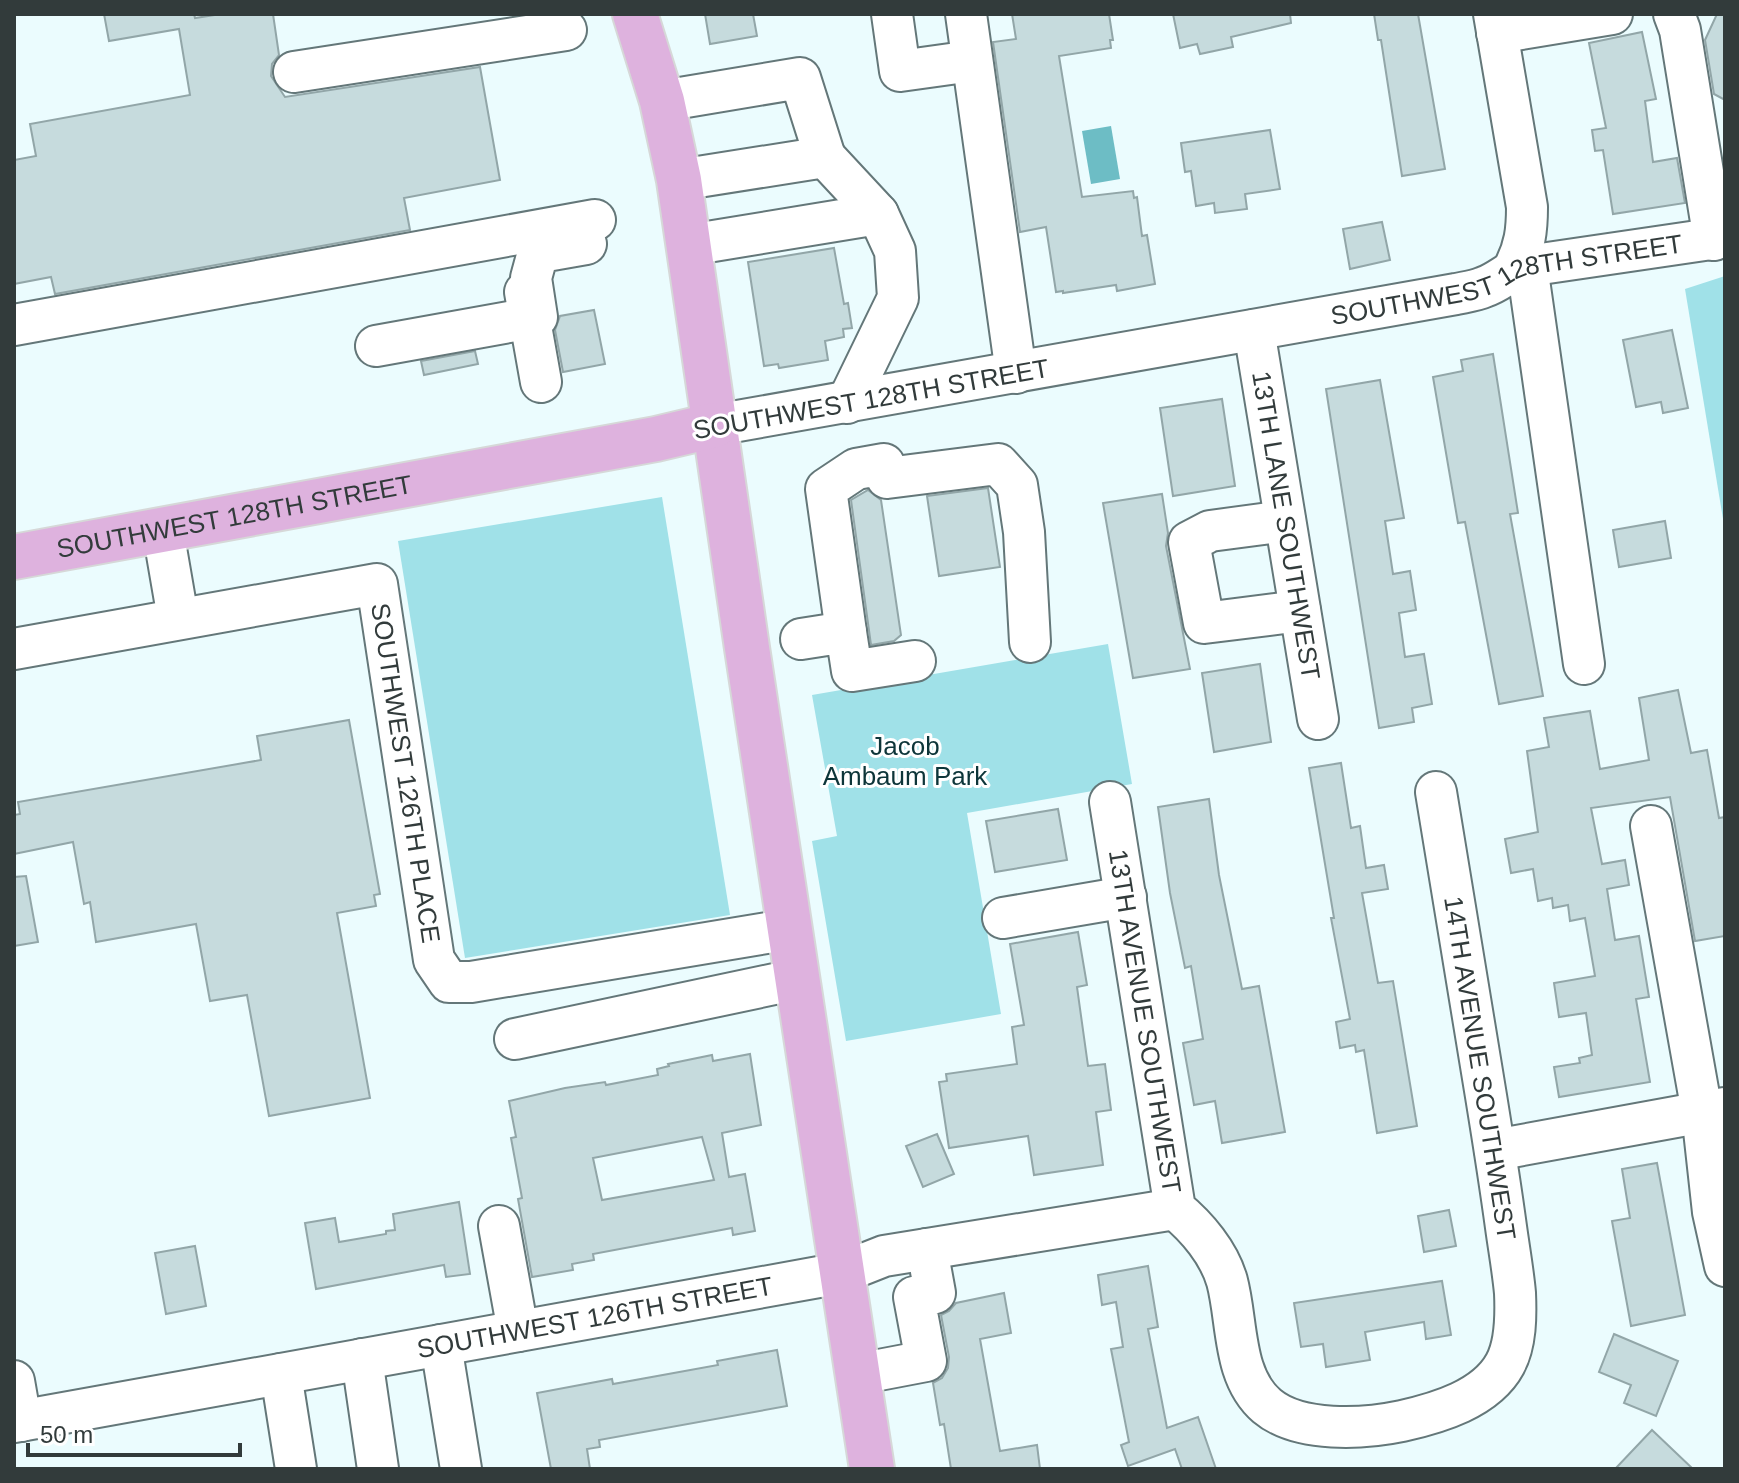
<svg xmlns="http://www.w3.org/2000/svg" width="1739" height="1483" font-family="Arial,sans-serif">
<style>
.green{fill:#a0e1e8}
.water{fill:#6dbdc5}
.building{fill:#c6dbdd;stroke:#92a6a8;stroke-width:2;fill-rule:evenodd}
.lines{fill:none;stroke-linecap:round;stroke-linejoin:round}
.minor-casing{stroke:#647779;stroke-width:44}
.major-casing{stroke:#d6d8d8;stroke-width:48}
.minor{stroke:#fff;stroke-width:40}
.major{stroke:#deb2de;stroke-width:44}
.labels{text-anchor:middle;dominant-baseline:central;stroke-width:6;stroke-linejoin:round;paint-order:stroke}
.street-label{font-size:26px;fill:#323b3b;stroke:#fff}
.park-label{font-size:26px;fill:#0d3539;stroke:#fff}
</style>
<rect width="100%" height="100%" fill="#ebfcfe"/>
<!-- green -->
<g class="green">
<polygon points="1725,276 1725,531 1685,289"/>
<polygon points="662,497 730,915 465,958 398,541"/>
<polygon points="1108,644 1132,784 967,813 1001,1014 846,1041 812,841 837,836 812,695"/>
</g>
<!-- water -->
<polygon class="water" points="1111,126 1120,179 1091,184 1082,131"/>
<!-- building -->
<g class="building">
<polygon points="104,14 194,14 195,18 221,14 273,14 279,55 272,64 271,76 285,97 480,67 500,180 404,198 410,230 55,294 51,277 14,284 14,160 36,156 30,124 190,95 179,29 109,41"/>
<polygon points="705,14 753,14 757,36 710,44"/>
<polygon points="1012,14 1109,14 1113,40 1110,40 1111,48 1059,56 1082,197 1133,191 1134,198 1137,197 1142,236 1147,235 1155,284 1117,291 1116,285 1063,293 1063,291 1056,292 1046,227 1020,232 993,42 1016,39"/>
<polygon points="1173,14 1290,14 1291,23 1231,37 1233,47 1200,54 1197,44 1180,48"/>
<polygon points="1374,14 1418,14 1445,169 1402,176 1381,40 1378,40"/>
<polygon points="1717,14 1725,14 1725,100 1714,94 1705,40"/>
<polygon points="1642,32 1656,99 1645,101 1653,162 1677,158 1685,203 1613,214 1603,150 1595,151 1592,130 1606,128 1589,43"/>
<polygon points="1270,130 1280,189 1245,194 1247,209 1215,213 1214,203 1196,206 1191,171 1185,172 1181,143"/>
<polygon points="1382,222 1390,260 1350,269 1343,229"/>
<polygon points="834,248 844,304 848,303 852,328 843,329 844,337 825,341 828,360 779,368 778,364 764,366 748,262"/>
<polygon points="594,310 605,364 563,372 555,330 560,316"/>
<polygon points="1672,330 1688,408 1663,413 1661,402 1636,407 1623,340"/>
<polygon points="475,351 478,364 424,375 421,361"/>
<polygon points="1493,354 1518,513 1510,514 1543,696 1499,704 1465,522 1458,523 1433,377 1463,371 1461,360"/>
<polygon points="1380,380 1404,518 1385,521 1393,574 1410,571 1416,610 1399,613 1405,657 1424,654 1432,704 1412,708 1414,722 1379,728 1326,389"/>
<polygon points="1222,399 1235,486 1173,496 1160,408"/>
<polygon points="988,488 1000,567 939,576 927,496"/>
<polygon points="868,490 881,500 901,635 894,641 871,645 851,500"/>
<polygon points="1162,494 1168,533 1166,546 1190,669 1133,678 1103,503"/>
<polygon points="1665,521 1671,558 1619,567 1613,530"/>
<polygon points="1260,664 1271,742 1214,752 1202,673"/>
<polygon points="1678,690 1691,753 1707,750 1719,818 1725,817 1725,936 1695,941 1670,797 1591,808 1602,864 1625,860 1629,885 1607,889 1615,940 1639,936 1649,997 1636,999 1650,1082 1559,1097 1554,1067 1580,1063 1579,1058 1592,1055 1586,1013 1559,1017 1554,983 1595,976 1585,918 1570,921 1568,905 1553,908 1552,898 1538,901 1533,869 1511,873 1505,839 1538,832 1527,751 1549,747 1544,718 1590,711 1600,769 1649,760 1639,698"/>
<polygon points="349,720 380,894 374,895 376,906 337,913 370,1098 269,1116 247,995 210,1001 196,924 96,942 90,902 84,904 73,842 14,854 14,815 20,814 18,802 261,760 257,736"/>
<polygon points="1341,763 1351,828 1360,826 1366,868 1384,865 1388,889 1362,893 1378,983 1393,981 1417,1126 1377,1133 1364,1050 1356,1052 1355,1045 1340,1048 1336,1022 1350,1019 1331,918 1334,918 1309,768"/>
<polygon points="1209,799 1219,875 1242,989 1259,986 1285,1132 1222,1143 1215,1101 1194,1105 1183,1043 1203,1039 1191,966 1185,968 1170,893 1158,807"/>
<polygon points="1058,809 1067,860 995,872 986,821"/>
<polygon points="26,876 38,942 14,946 14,877"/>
<polygon points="1078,932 1087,985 1077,987 1088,1066 1105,1064 1111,1110 1096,1112 1103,1165 1034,1175 1028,1136 949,1148 939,1082 947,1081 946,1074 1017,1064 1012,1027 1024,1025 1010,944"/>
<path d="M750,1054L761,1125L722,1133L729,1177L745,1174L755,1231L733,1235L732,1228L593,1254L594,1260L572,1264L573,1270L532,1277L518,1199L522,1198L511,1138L516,1137L509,1101L565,1088L605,1082L606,1085L658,1075L657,1069L669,1066L668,1064L712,1055L713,1061ZM702,1137L714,1180L602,1200L593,1158Z"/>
<polygon points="937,1134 954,1174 923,1187 906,1146"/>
<polygon points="1657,1163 1685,1315 1631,1326 1612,1221 1630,1218 1622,1169"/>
<polygon points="459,1202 470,1274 446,1277 444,1265 316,1289 305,1223 335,1218 339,1242 386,1234 386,1231 395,1230 393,1214"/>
<polygon points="1449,1210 1456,1246 1424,1252 1418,1216"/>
<polygon points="195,1246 206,1306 166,1314 155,1253"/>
<polygon points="1148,1266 1158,1327 1148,1329 1167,1428 1198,1417 1216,1469 1182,1469 1175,1449 1128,1466 1121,1445 1129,1442 1111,1349 1123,1347 1116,1302 1102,1305 1098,1275"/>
<polygon points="1442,1281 1451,1335 1426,1339 1424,1322 1365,1332 1370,1360 1326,1367 1323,1344 1301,1347 1294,1303"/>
<polygon points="1004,1293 1011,1333 980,1339 1000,1451 1037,1445 1040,1469 951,1469 944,1424 940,1425 933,1383 942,1378 948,1368 949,1357 941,1315 949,1311 956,1303"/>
<polygon points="1614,1334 1678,1361 1656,1416 1624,1403 1631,1385 1599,1372"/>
<polygon points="777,1350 787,1406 599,1440 600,1447 587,1449 590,1469 551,1469 537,1393 612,1379 613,1384 718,1365 717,1361"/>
<polygon points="1652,1430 1693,1469 1615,1469"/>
</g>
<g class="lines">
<!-- minor casing -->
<g class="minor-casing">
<g id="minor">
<polyline points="892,14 900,71 972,61"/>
<polyline points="966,14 1016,373"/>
<path d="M1494,14L1527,207C1527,230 1525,247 1514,268"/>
<polyline points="1674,14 1680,30 1714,240"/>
<polyline points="1497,33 1612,14"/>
<polyline points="294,72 566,30"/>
<polyline points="662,101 800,78 825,157"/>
<polyline points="679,180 825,157 878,214 895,251 898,298 847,403"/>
<polyline points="689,245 878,214"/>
<polyline points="1527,266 1584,664"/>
<polyline points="525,292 541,382"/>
<polyline points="14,325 595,220"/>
<path id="s1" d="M1254,330L1318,719"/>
<polyline points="376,346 537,317 531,278 537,256 546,251 586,244"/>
<path id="s2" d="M715,425L1456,294C1465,292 1475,291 1484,287C1500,282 1510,269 1527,266L1725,237"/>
<polyline points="1285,521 1210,531 1189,542 1204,623 1300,611"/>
<polyline points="163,531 178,618"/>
<polyline points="846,632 826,489 856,469 884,464 887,478 998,464 1017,485 1024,532 1030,642"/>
<polyline points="801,639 846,632 852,671 915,661"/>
<path id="s3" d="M14,649L377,584L434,960L449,982H471L791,929"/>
<path id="s4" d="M1110,802L1175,1209C1197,1227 1219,1253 1227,1281C1238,1322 1232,1376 1267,1406C1299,1433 1364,1429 1402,1421C1438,1413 1486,1399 1505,1364C1516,1344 1516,1316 1515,1293C1513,1271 1509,1249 1506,1227C1500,1183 1493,1139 1486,1096C1469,994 1452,893 1436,792"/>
<polyline points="1651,826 1702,1112 1713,1212 1725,1266"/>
<polyline points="1003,918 1126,897"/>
<polyline points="515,1039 798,979"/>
<polyline points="1495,1150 1725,1108"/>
<polyline points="499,1226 518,1331"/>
<polyline points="441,1345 461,1469"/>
<polyline points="362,1359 378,1469"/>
<polyline points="281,1374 296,1469"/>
<polyline points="858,1374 926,1361 914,1297 935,1293 927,1249"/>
<polyline points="14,1381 21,1421"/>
<path id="s5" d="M14,1422L841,1273L884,1256L1175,1209"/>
</g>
</g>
<!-- major casing -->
<g class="major-casing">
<g id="major">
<polyline points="635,14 662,101 679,180 747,648 872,1469"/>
<path id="s6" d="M14,557L656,439L715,425"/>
</g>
</g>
<!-- minor -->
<use href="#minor" class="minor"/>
<!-- major -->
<use href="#major" class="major"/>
</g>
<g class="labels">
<!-- street labels -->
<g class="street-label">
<text stroke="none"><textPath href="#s2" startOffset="806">SOUTHWEST 128TH STREET</textPath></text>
<text transform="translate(871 399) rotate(-10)">SOUTHWEST 128TH STREET</text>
<text stroke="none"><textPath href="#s6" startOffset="224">SOUTHWEST 128TH STREET</textPath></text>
<text stroke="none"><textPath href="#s1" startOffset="198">13TH LANE SOUTHWEST</textPath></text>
<text stroke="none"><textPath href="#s3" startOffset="560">SOUTHWEST 126TH PLACE</textPath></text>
<text stroke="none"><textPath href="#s4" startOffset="222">13TH AVENUE SOUTHWEST</textPath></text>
<text transform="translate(1480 1068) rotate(81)">14TH AVENUE SOUTHWEST</text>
<text stroke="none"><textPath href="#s5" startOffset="590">SOUTHWEST 126TH STREET</textPath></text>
</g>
<!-- park labels -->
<g class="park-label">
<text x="905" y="746">Jacob<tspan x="905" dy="30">Ambaum Park</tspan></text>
</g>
</g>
<!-- border -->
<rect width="1739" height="1483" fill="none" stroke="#323b3b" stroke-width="32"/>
<!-- scale -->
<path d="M28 1443v12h212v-12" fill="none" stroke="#323b3b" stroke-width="4"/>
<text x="40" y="1443" font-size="24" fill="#323b3b" stroke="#ffffff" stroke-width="6" paint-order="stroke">50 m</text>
</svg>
